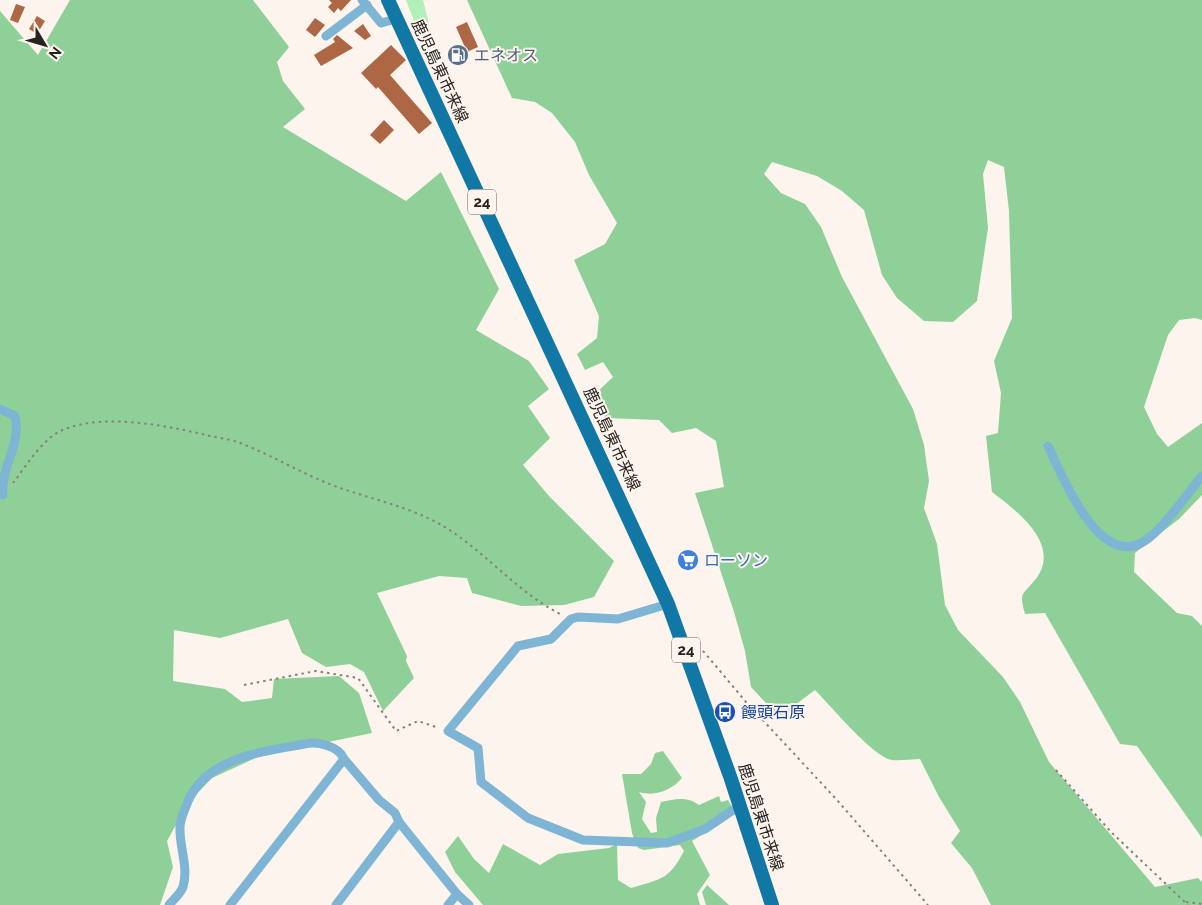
<svg xmlns="http://www.w3.org/2000/svg" width="1202" height="905" font-family="Raleway,'Noto Sans JP',sans-serif">
<style>
.green{fill:#b1f0b9}
.forest{fill:#8fd098}
.building{fill:#ad6744}
.lines{fill:none;stroke-linecap:round;stroke-linejoin:round}
.path{stroke:#86817d;stroke-width:2;stroke-dasharray:2.5 4;stroke-linecap:butt}
.street{stroke:#7eb4d4;stroke-width:9}
.primary{stroke:#1178a6;stroke-width:14}
.labels{text-anchor:middle;dominant-baseline:central;stroke-width:4;stroke-linejoin:round;paint-order:stroke}
.shield{fill:#fcf4ed;stroke:#66615e;stroke-width:1}
.shield-label{font-size:15px;font-weight:bold;fill:#252220}
.service-label{font-size:16px;fill:#4e5e75;stroke:#fcf4ed;text-anchor:start}
.street-label{font-size:16px;fill:#252220;stroke:#fcf4ed}
.shop-label{font-size:16px;fill:#366cbe;stroke:#fcf4ed;text-anchor:start}
.transit-label{font-size:16px;fill:#164399;stroke:#fcf4ed;text-anchor:start}
</style>
<rect width="100%" height="100%" fill="#fcf4ed"/>
<!-- green -->
<polygon class="green" points="406,0 423,0 429,24 418,31"/>
<!-- forest -->
<g class="forest">
<polygon points="70,0 253,0 289,47 277,62 283,81 305,109 283,127 406,201 441,172 499,289 476,330 529,361 549,389 528,406 550,438 523,465 549,496 614,561 594,597 564,605 521,606 472,593 467,578 439,576 377,593 407,656 406,661 414,678 383,711 364,672 350,664 326,667 302,653 288,619 220,638 174,630 173,681 225,689 242,702 272,698 274,679 339,676 359,693 372,733 260,756 212,778 188,803 167,841 173,867 160,905 0,905 0,11 38,55"/>
<path d="M467,0H1202V320L1195,318L1179,320L1168,335L1144,407L1157,434L1168,447L1202,423V495L1179,519L1135,553L1134,572L1177,613L1192,616L1202,626V838L1137,746L1120,744L1045,613L1025,614C1019,591 1022,596 1035,580C1063,545 1017,511 992,492L986,436L998,433L1001,393L994,361L1012,318L1009,211L1004,167L988,160L983,174L988,228L977,301L953,322L924,321L897,298L882,275L864,210L842,191L817,176L772,162L764,174L781,193L805,204L821,227L842,277L913,409L924,445L929,481L924,508L937,544L945,605L958,630L1003,677L1020,702L1049,762L1155,887L1198,878L1202,882V905H991L972,868L951,843L960,831L939,797L920,759C911,759 901,761 892,760C873,757 830,705 815,690L779,717L751,687L745,651L734,612L695,493L724,487L716,441L696,428L672,433L659,420L606,418L595,394L613,377L603,362L585,370L577,354L597,338L599,316L574,260L605,244L617,223L589,175L575,142L552,113L535,102L512,98Z"/>
<path d="M663,751L682,778C672,790 655,797 639,792L646,802L642,819L651,833L657,832L656,818L661,802C675,799 687,796 699,805L719,796L721,802L728,800L734,811L720,824L692,841L710,875L697,894L700,905H483L455,872L445,852L458,836L474,859L489,873L503,844L540,865L558,854L609,848L617,844L618,880L631,888C661,879 669,880 684,851L680,845L644,850L638,848L632,833L622,774H641L651,764L655,753Z"/>
<polygon points="707,885 729,905 706,905 702,892"/>
</g>
<!-- building -->
<g class="building">
<polygon points="329,0 351,0 341,11 338,8 334,13 328,7 332,3"/>
<polygon points="16,4 25,7 18,23 10,20"/>
<polygon points="37,16 45,21 37,34 29,29"/>
<polygon points="315,18 325,25 315,37 306,30"/>
<polygon points="467,22 478,47 467,52 456,27"/>
<polygon points="363,24 371,36 365,40 354,31"/>
<polygon points="337,35 353,48 321,66 314,55 335,42 333,39"/>
<polygon points="391,45 406,60 390,75 432,123 419,134 378,87 376,89 361,73"/>
<polygon points="384,120 394,130 380,144 370,135"/>
</g>
<g class="lines">
<!-- path -->
<g class="path">
<path d="M13,483C27,465 43,437 65,429C106,413 169,426 210,436C221,438 233,440 243,444C273,456 301,473 332,485C372,500 415,507 451,531C490,557 520,594 562,615"/>
<polyline points="697,648 704,652 746,702 837,800 928,905"/>
<polyline points="244,685 316,671 358,678 396,731 418,721 439,728"/>
<polyline points="1056,770 1111,832 1188,905"/>
<polyline points="1186,902 1202,904"/>
</g>
<!-- street -->
<g class="street">
<polyline points="362,0 381,23 396,19"/>
<polyline points="326,36 367,5"/>
<path d="M0,409L15,416C22,444 0,468 3,495"/>
<path d="M1048,446C1062,475 1098,568 1143,542C1162,531 1187,494 1202,476"/>
<polyline points="668,604 618,619 578,617 571,619 551,639 518,646 448,731 478,748 481,782 528,818 583,840 667,843 705,829 739,806"/>
<path d="M169,905C173,900 181,893 183,887C189,867 179,847 180,827C180,821 183,814 185,809C201,758 260,752 305,744C317,741 339,746 344,759L379,800L395,813L399,822L457,894L469,905"/>
<polyline points="230,905 344,759"/>
<polyline points="336,905 399,822"/>
<polyline points="448,905 457,894"/>
</g>
<!-- primary -->
<polyline class="primary" points="388,0 668,604 731,779 772,905"/>
</g>
<!-- icons -->
<defs>
<g id="fuel-disc" transform="scale(1.125)"><circle r="9.5" fill="#5c6f8a" stroke="#fcf4ed"/><path d="M-5.5-6h7V0h2V4h1.3V-2.5L3-4.5l.8-.8L6-3V5H2.5V1h-1V6h-7ZM-4.2-4.7v3.2H.2V-4.7Z" fill="#fff"/></g>
<g id="supermarket-disc" transform="scale(1.125)"><circle r="9.5" fill="#3f7fe0" stroke="#fcf4ed"/><path d="M-6-5.5h2.5l.6 2H6L4.5 2H-2.5L-4.4-4H-6ZM-1.5 3.2a1.3 1.3 0 1 0 .1 0ZM3 3.2a1.3 1.3 0 1 0 .1 0Z" fill="#fff"/></g>
<g id="bus-disc" transform="scale(1.125)"><circle r="9.5" fill="#1a4fb4" stroke="#fcf4ed"/><path d="M-5-6H5V4H4V6H2V4H-2V6H-4V4H-5ZM-3.5-4V0h7V-4ZM-3.5 1.2v1.5H-2V1.2ZM2 1.2v1.5H3.5V1.2Z" fill="#fff"/></g>
</defs>
<g fill-rule="evenodd">
<use href="#fuel-disc" x="458" y="55"/>
<use href="#supermarket-disc" x="688" y="560"/>
<use href="#bus-disc" x="725" y="712"/>
</g>
<g class="labels">
<!-- shield labels -->
<g class="shield">
<rect x="468" y="189.5" width="28" height="25" rx="4"/>
<rect x="672" y="637.5" width="28" height="25" rx="4"/>
</g>
<g class="shield-label">
<text x="482" y="202">24</text>
<text x="686" y="650">24</text>
</g>
<!-- service labels -->
<g class="service-label">
<text x="474" y="55">エネオス</text>
</g>
<!-- street labels -->
<g class="street-label">
<text transform="translate(440 71) rotate(65)">鹿児島東市来線</text>
<text transform="translate(612 439) rotate(65)">鹿児島東市来線</text>
<text transform="translate(761 817) rotate(72)">鹿児島東市来線</text>
</g>
<!-- shop labels -->
<g class="shop-label">
<text x="704" y="560">ローソン</text>
</g>
<!-- transit labels -->
<g class="transit-label">
<text x="741" y="712">饅頭石原</text>
</g>
</g>
<!-- north arrow -->
<g transform="translate(45 45) rotate(128)" stroke="#fcf4ed" stroke-width="4" paint-order="stroke">
<path d="M0-4L9 19L0 12L-9 19Z" fill="#252220"/>
<text y="-8" font-size="14" font-weight="bold" text-anchor="middle" fill="#252220">N</text>
</g>
</svg>
